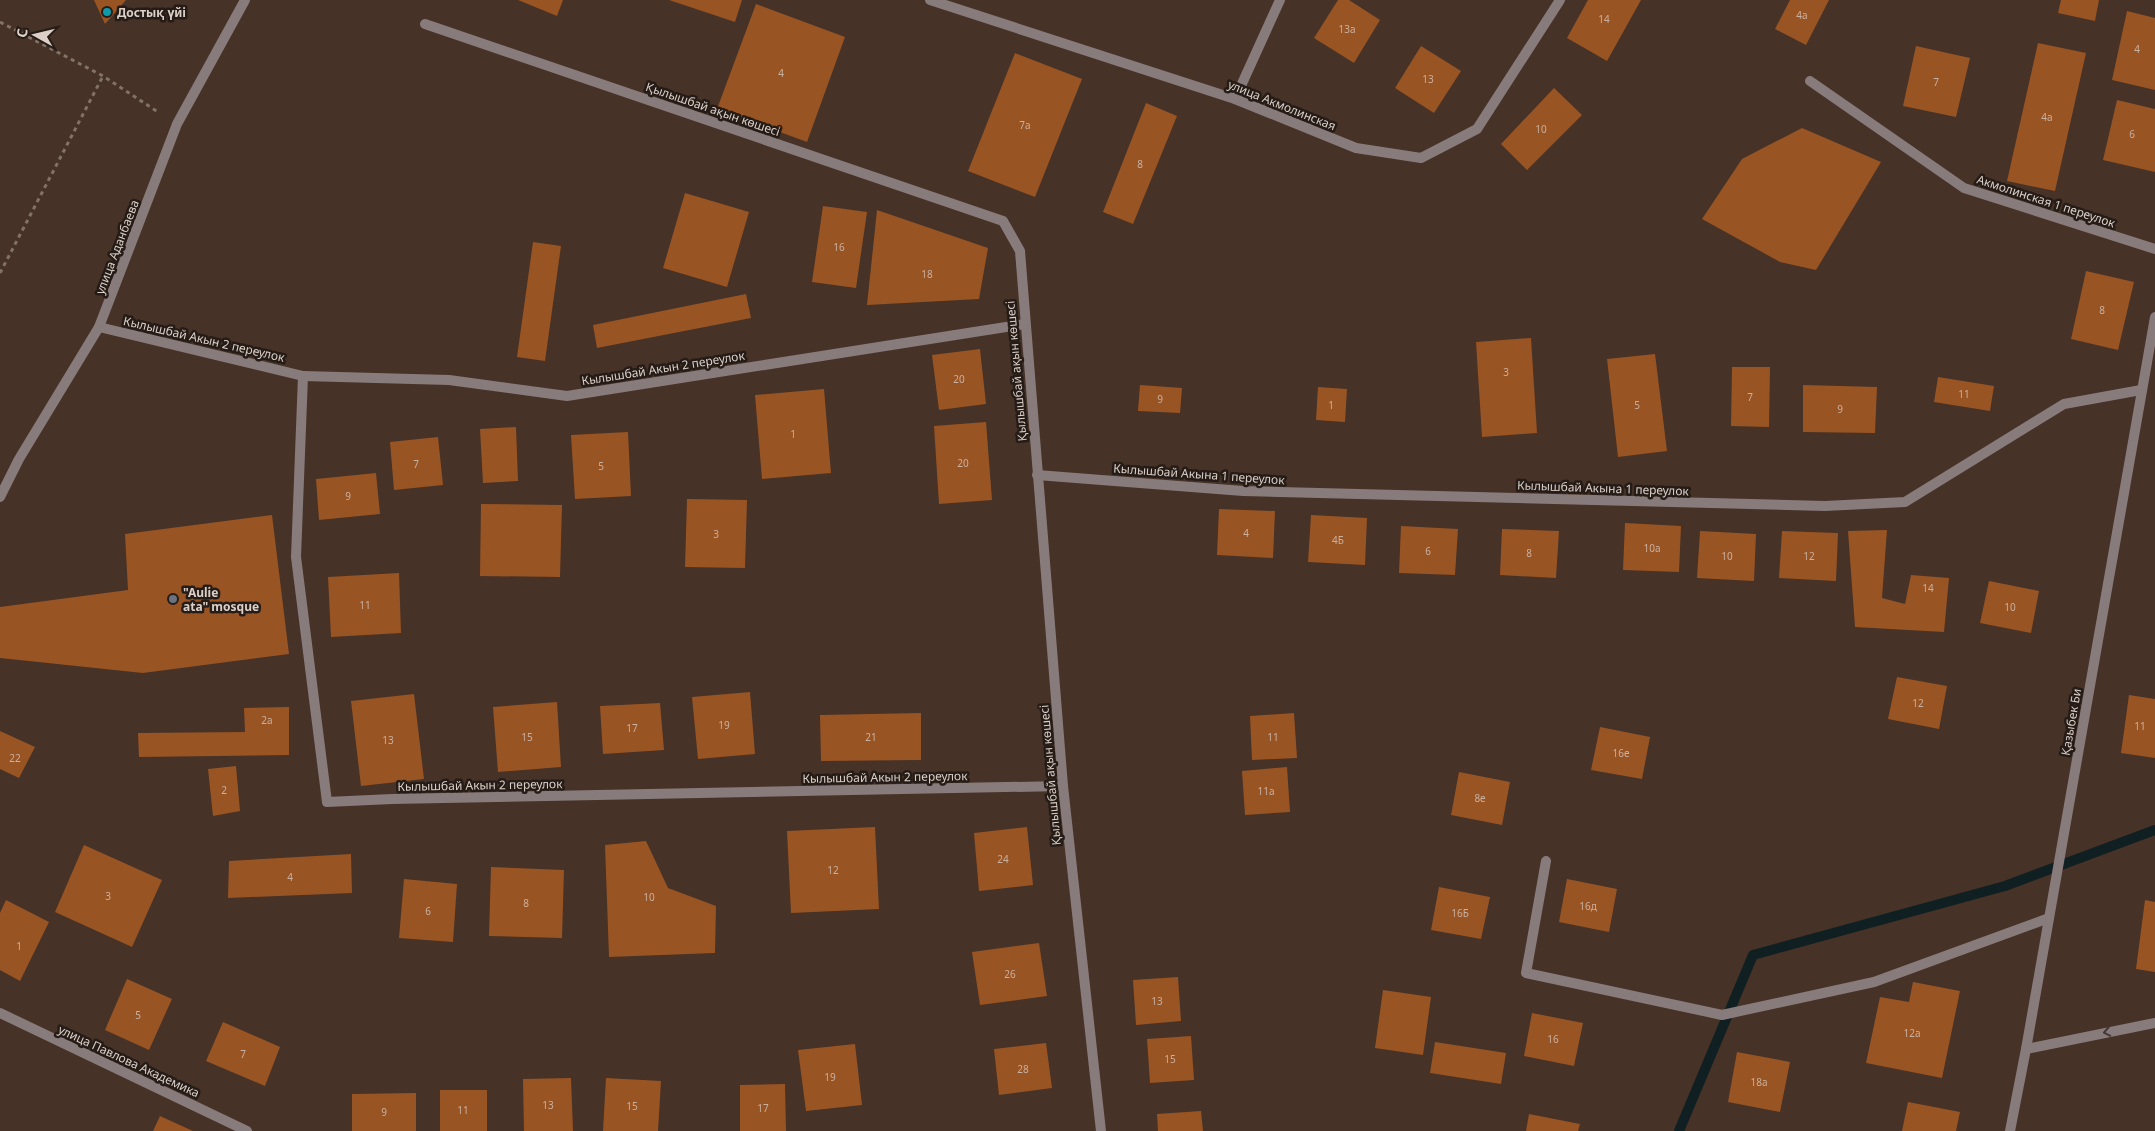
<svg xmlns="http://www.w3.org/2000/svg" width="2155" height="1131" font-family="'Noto Sans',sans-serif">
<style>
.lines{fill:none;stroke-linecap:round;stroke-linejoin:round}
.stream{stroke:#102022;stroke-width:10}
.building{fill:#995424}
.path{stroke:#827267;stroke-width:3;stroke-dasharray:4 4;stroke-linecap:butt}
.service{stroke:#887b7c;stroke-width:10}
.minor{stroke:#887b7c;stroke-width:10}
.tertiary{stroke:#887b7c;stroke-width:10}
.oneway{stroke:#433835}
.culture-dot{fill:#0f9aa8;stroke:#251c17;stroke-width:2}
.worship-dot{fill:#6b7280;stroke:#251c17;stroke-width:2}
.labels{text-anchor:middle;dominant-baseline:central;stroke-width:5;stroke-linejoin:round;paint-order:stroke}
.number-label{font-size:10px;fill:#cab09e}
.poi-label{font-size:12px;font-weight:bold;fill:#dbcfc7;stroke:#251c17;text-anchor:start}
.street-label{font-size:12px;fill:#dbcfc7;stroke:#251c17}
</style>
<rect width="100%" height="100%" fill="#463226"/>
<g class="lines">
<!-- stream -->
<polyline class="stream" points="1679,1131 1753,955 2005,886 2155,830"/>
</g>
<!-- building -->
<g class="building">
<polygon points="94,0 126,0 105,24"/>
<polygon points="518,0 563,0 557,16"/>
<polygon points="669,0 742,0 735,22"/>
<polygon points="1338,0 1349,0 1380,20 1354,63 1314,38"/>
<polygon points="1588,0 1641,0 1607,61 1567,38"/>
<polygon points="1790,0 1829,0 1806,45 1775,29"/>
<polygon points="2061,0 2099,0 2095,21 2058,13"/>
<polygon points="756,4 845,37 807,142 717,109"/>
<polygon points="2127,11 2155,18 2155,90 2112,80"/>
<polygon points="2038,43 2086,53 2055,191 2007,181"/>
<polygon points="1421,46 1461,71 1434,113 1395,88"/>
<polygon points="1916,46 1970,58 1956,117 1903,106"/>
<polygon points="1015,53 1082,79 1035,197 968,171"/>
<polygon points="1554,88 1582,115 1527,170 1501,144"/>
<polygon points="2117,100 2155,109 2155,172 2103,160"/>
<polygon points="1146,103 1177,116 1133,224 1103,212"/>
<polygon points="1802,128 1881,162 1816,270 1780,262 1702,219 1742,159"/>
<polygon points="685,193 749,212 727,287 663,268"/>
<polygon points="823,206 867,212 856,288 812,282"/>
<polygon points="877,210 988,248 979,299 867,305"/>
<polygon points="533,242 561,246 545,361 517,357"/>
<polygon points="2086,271 2134,282 2118,350 2071,339"/>
<polygon points="746,294 751,318 597,348 593,325"/>
<polygon points="1531,338 1537,433 1482,437 1476,342"/>
<polygon points="980,349 986,404 939,410 932,355"/>
<polygon points="1655,354 1667,451 1618,457 1607,359"/>
<polygon points="1732,367 1770,367 1769,427 1731,426"/>
<polygon points="1938,377 1994,386 1990,411 1934,402"/>
<polygon points="1140,385 1182,388 1180,413 1138,411"/>
<polygon points="1803,385 1877,387 1875,433 1803,432"/>
<polygon points="1318,387 1347,389 1345,422 1316,420"/>
<polygon points="824,389 831,473 762,479 755,395"/>
<polygon points="986,422 992,500 939,504 934,426"/>
<polygon points="516,427 518,481 483,483 480,429"/>
<polygon points="628,432 631,496 575,499 571,435"/>
<polygon points="438,437 443,485 394,490 390,442"/>
<polygon points="376,473 380,514 319,520 316,479"/>
<polygon points="687,499 747,500 745,568 685,567"/>
<polygon points="481,504 562,505 560,577 480,576"/>
<polygon points="1219,509 1275,511 1273,558 1217,555"/>
<polygon points="272,515 289,654 143,673 0,658 0,607 128,590 125,534"/>
<polygon points="1311,515 1367,518 1365,565 1308,562"/>
<polygon points="1625,523 1681,526 1679,572 1623,570"/>
<polygon points="1401,526 1458,529 1455,575 1399,573"/>
<polygon points="1502,529 1559,531 1556,578 1500,575"/>
<polygon points="1887,530 1882,598 1905,604 1911,575 1949,578 1944,632 1855,627 1848,531"/>
<polygon points="1700,531 1756,534 1754,581 1697,578"/>
<polygon points="1782,531 1838,533 1836,581 1779,578"/>
<polygon points="399,573 401,633 331,637 328,577"/>
<polygon points="1989,581 2039,591 2031,633 1980,623"/>
<polygon points="1897,677 1947,686 1939,729 1888,719"/>
<polygon points="750,692 755,754 698,759 692,697"/>
<polygon points="414,694 424,779 361,786 351,701"/>
<polygon points="2129,695 2155,699 2155,758 2121,753"/>
<polygon points="557,702 561,767 498,772 493,707"/>
<polygon points="660,703 664,750 603,754 600,706"/>
<polygon points="289,707 289,755 139,757 138,733 245,732 244,708"/>
<polygon points="921,713 921,760 821,761 820,715"/>
<polygon points="1294,713 1297,758 1252,760 1250,716"/>
<polygon points="1600,727 1650,737 1642,779 1591,770"/>
<polygon points="0,731 35,747 19,778 0,769"/>
<polygon points="236,766 240,811 213,816 208,769"/>
<polygon points="1287,767 1290,812 1245,815 1242,771"/>
<polygon points="1459,772 1510,782 1502,825 1451,815"/>
<polygon points="875,827 879,909 791,913 787,831"/>
<polygon points="1027,827 1033,885 979,891 974,833"/>
<polygon points="646,841 668,888 716,906 715,953 609,957 605,845"/>
<polygon points="84,845 162,880 132,947 55,912"/>
<polygon points="351,854 352,893 228,898 229,861"/>
<polygon points="491,867 564,870 562,938 489,936"/>
<polygon points="404,879 457,884 453,942 399,938"/>
<polygon points="1567,879 1617,889 1609,932 1559,922"/>
<polygon points="1439,887 1490,897 1481,939 1431,930"/>
<polygon points="6,900 49,922 20,981 0,970 0,913"/>
<polygon points="2145,900 2155,902 2155,972 2136,969"/>
<polygon points="1039,943 1047,996 980,1005 972,952"/>
<polygon points="1178,977 1181,1021 1136,1025 1133,980"/>
<polygon points="127,979 172,999 149,1050 105,1030"/>
<polygon points="1913,982 1960,991 1942,1078 1866,1063 1880,997 1909,1002"/>
<polygon points="1383,990 1431,997 1423,1055 1375,1048"/>
<polygon points="1532,1013 1583,1023 1574,1066 1524,1056"/>
<polygon points="223,1022 280,1047 265,1086 206,1061"/>
<polygon points="1191,1036 1194,1080 1150,1083 1147,1039"/>
<polygon points="1435,1042 1506,1053 1501,1084 1430,1073"/>
<polygon points="1046,1043 1052,1088 999,1095 994,1049"/>
<polygon points="855,1044 862,1105 806,1111 798,1050"/>
<polygon points="1737,1052 1790,1062 1780,1112 1728,1102"/>
<polygon points="571,1078 573,1131 524,1131 523,1079"/>
<polygon points="606,1078 661,1081 658,1131 603,1131"/>
<polygon points="785,1084 786,1131 740,1131 740,1085"/>
<rect x="440" y="1090" width="47" height="41"/>
<polygon points="416,1093 416,1131 352,1131 352,1094"/>
<polygon points="1908,1102 1960,1112 1956,1131 1902,1131"/>
<polygon points="1201,1111 1203,1131 1158,1131 1157,1114"/>
<polygon points="1529,1114 1580,1124 1578,1131 1526,1131"/>
<polygon points="160,1116 193,1131 153,1131"/>
</g>
<g class="lines">
<!-- path -->
<g class="path">
<polyline points="0,22 103,76 158,112"/>
<polyline points="0,273 103,76"/>
</g>
<!-- service -->
<g class="service">
<polyline points="99,327 177,124 245,0"/>
<polyline points="1546,861 1526,973 1722,1015 1874,982 2049,918"/>
</g>
<!-- minor -->
<g class="minor">
<polyline points="930,0 1235,99 1356,148 1421,158 1477,129 1560,0"/>
<polyline points="425,24 1003,221 1020,251 1063,786 1101,1131"/>
<polyline points="1810,81 1964,188 2155,249"/>
<polyline points="1235,99 1280,0"/>
<polyline points="303,376 296,557 327,802 392,799 1063,786"/>
<polyline points="1037,475 1243,491 1825,506 1905,502 2064,404 2141,390"/>
<polyline points="0,497 19,459 99,327 303,376 449,380 567,396 1025,324"/>
<polyline points="0,1013 247,1131"/>
<polyline points="2026,1049 2155,1023"/>
</g>
<!-- tertiary -->
<polyline class="tertiary" points="2010,1131 2026,1049 2155,317"/>
</g>
<!-- one-way arrows -->
<defs><path id="oneway-chevron" d="M-2-3.5L2.5 0L-2 3.5" fill="none" stroke-width="1.6" stroke-linecap="round" stroke-linejoin="round" transform="scale(1.25)"/></defs>
<use class="oneway" href="#oneway-chevron" transform="translate(2107 1032) rotate(169)"/>
<!-- markers -->
<circle class="culture-dot" cx="107" cy="12" r="5"/>
<circle class="worship-dot" cx="173" cy="599" r="5"/>
<g class="labels">
<!-- number labels -->
<g class="number-label">
<text x="1802" y="15">4а</text>
<text x="1604" y="19">14</text>
<text x="1347" y="29">13а</text>
<text x="2137" y="49">4</text>
<text x="781" y="73">4</text>
<text x="1428" y="79">13</text>
<text x="1936" y="82">7</text>
<text x="2047" y="117">4а</text>
<text x="1025" y="125">7а</text>
<text x="1541" y="129">10</text>
<text x="2132" y="134">6</text>
<text x="1140" y="164">8</text>
<text x="839" y="247">16</text>
<text x="927" y="274">18</text>
<text x="2102" y="310">8</text>
<text x="1506" y="372">3</text>
<text x="959" y="379">20</text>
<text x="1964" y="394">11</text>
<text x="1750" y="397">7</text>
<text x="1160" y="399">9</text>
<text x="1331" y="405">1</text>
<text x="1637" y="405">5</text>
<text x="1840" y="409">9</text>
<text x="793" y="434">1</text>
<text x="963" y="463">20</text>
<text x="416" y="464">7</text>
<text x="601" y="466">5</text>
<text x="348" y="496">9</text>
<text x="1246" y="533">4</text>
<text x="716" y="534">3</text>
<text x="1338" y="540">4Б</text>
<text x="1652" y="548">10а</text>
<text x="1428" y="551">6</text>
<text x="1529" y="553">8</text>
<text x="1727" y="556">10</text>
<text x="1809" y="556">12</text>
<text x="1928" y="588">14</text>
<text x="365" y="605">11</text>
<text x="2010" y="607">10</text>
<text x="1918" y="703">12</text>
<text x="267" y="720">2а</text>
<text x="724" y="725">19</text>
<text x="2140" y="726">11</text>
<text x="632" y="728">17</text>
<text x="527" y="737">15</text>
<text x="871" y="737">21</text>
<text x="1273" y="737">11</text>
<text x="388" y="740">13</text>
<text x="1621" y="753">16е</text>
<text x="15" y="758">22</text>
<text x="224" y="790">2</text>
<text x="1266" y="791">11а</text>
<text x="1480" y="798">8е</text>
<text x="1003" y="859">24</text>
<text x="833" y="870">12</text>
<text x="290" y="877">4</text>
<text x="108" y="896">3</text>
<text x="649" y="897">10</text>
<text x="526" y="903">8</text>
<text x="1588" y="906">16д</text>
<text x="428" y="911">6</text>
<text x="1460" y="913">16Б</text>
<text x="19" y="946">1</text>
<text x="1010" y="974">26</text>
<text x="1157" y="1001">13</text>
<text x="138" y="1015">5</text>
<text x="1912" y="1033">12а</text>
<text x="1553" y="1039">16</text>
<text x="243" y="1054">7</text>
<text x="1170" y="1059">15</text>
<text x="1023" y="1069">28</text>
<text x="830" y="1077">19</text>
<text x="1759" y="1082">18а</text>
<text x="548" y="1105">13</text>
<text x="632" y="1106">15</text>
<text x="763" y="1108">17</text>
<text x="463" y="1110">11</text>
<text x="384" y="1112">9</text>
</g>
<!-- poi labels -->
<g class="poi-label">
<text x="117" y="12">Достық үйі</text>
<text x="183" y="592">"Aulie<tspan x="183" dy="14">ata" mosque</tspan></text>
</g>
<!-- street labels -->
<g class="street-label">
<text transform="translate(1282 105) rotate(22)">улица Акмолинская</text>
<text transform="translate(713 109) rotate(19)">Қылышбай ақын көшесі</text>
<text transform="translate(2046 201) rotate(18)">Акмолинская 1 переулок</text>
<text transform="translate(117 247) rotate(-69)">улица Аданбаева</text>
<text transform="translate(204 339) rotate(13)">Кылышбай Акын 2 переулок</text>
<text transform="translate(663 368) rotate(-9)">Кылышбай Акын 2 переулок</text>
<text transform="translate(1016 371) rotate(-95)">Қылышбай ақын көшесі</text>
<text transform="translate(1199 474) rotate(4)">Кылышбай Акына 1 переулок</text>
<text transform="translate(1603 488) rotate(2)">Кылышбай Акына 1 переулок</text>
<text transform="translate(2071 722) rotate(-80)">Қазыбек Би</text>
<text transform="translate(1050 775) rotate(-95)">Қылышбай ақын көшесі</text>
<text transform="translate(885 777) rotate(-1)">Кылышбай Акын 2 переулок</text>
<text transform="translate(480 785) rotate(-1)">Кылышбай Акын 2 переулок</text>
<text transform="translate(129 1061) rotate(25)">улица Павлова Академика</text>
</g>
</g>
<!-- north arrow -->
<g transform="translate(35 35) rotate(278)" stroke="#251c17" stroke-width="4" paint-order="stroke">
<path d="M0-4L9 19L0 12L-9 19Z" fill="#dbcfc7"/>
<text y="-8" font-size="14" font-weight="bold" text-anchor="middle" fill="#dbcfc7">С</text>
</g>
</svg>
